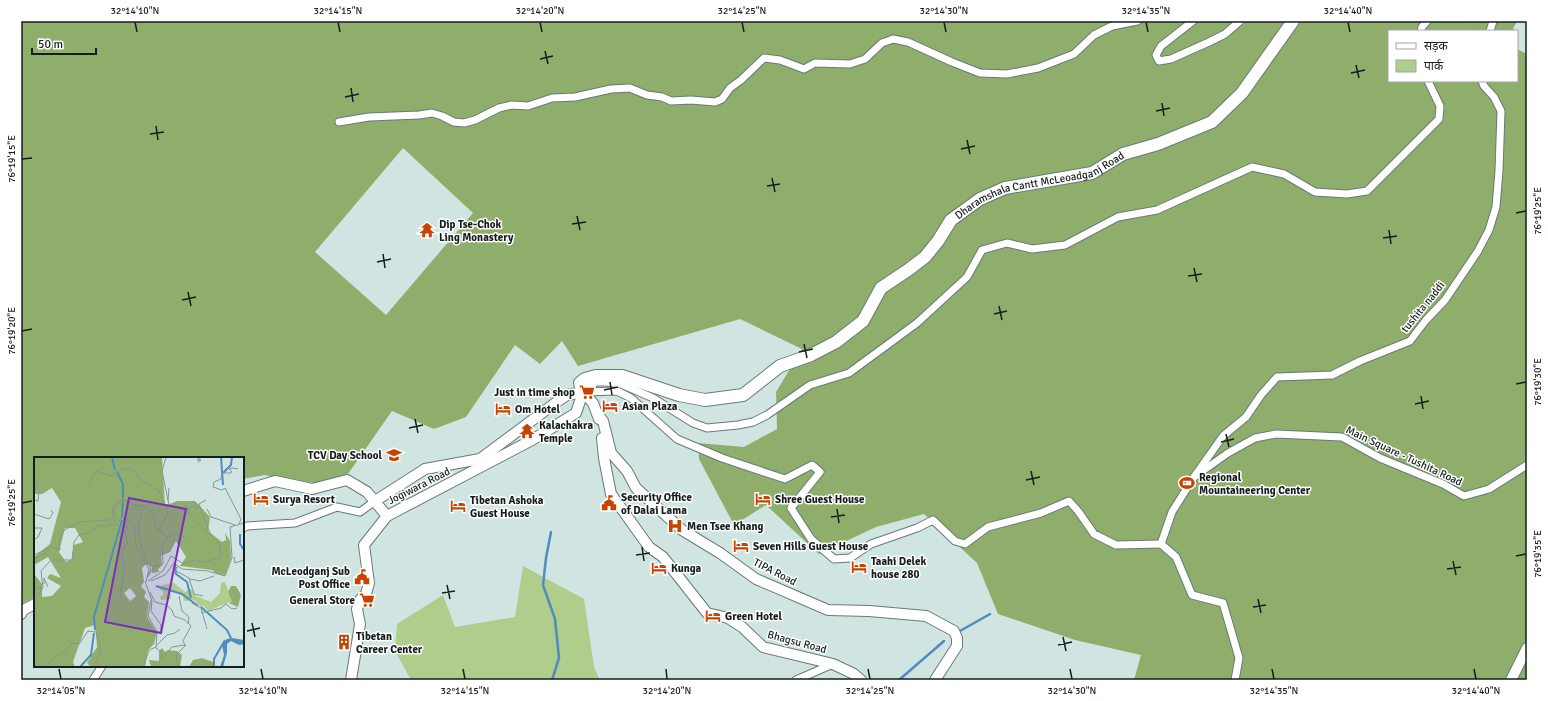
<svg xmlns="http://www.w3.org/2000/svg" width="1548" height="701" font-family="Signika,'Noto Sans Devanagari',sans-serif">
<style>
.green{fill:#afcd8b}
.forest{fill:#90ae6b;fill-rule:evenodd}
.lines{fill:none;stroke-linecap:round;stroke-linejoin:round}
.stream{stroke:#528cbe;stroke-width:2.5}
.street-casing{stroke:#677a78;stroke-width:9}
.secondary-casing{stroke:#677a78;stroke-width:12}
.primary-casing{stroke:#677a78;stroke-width:14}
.street{stroke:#fff;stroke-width:7}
.secondary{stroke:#fff;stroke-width:10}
.primary{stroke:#fff;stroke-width:12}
.ticks{fill:none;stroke:#161e1d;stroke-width:1.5}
.labels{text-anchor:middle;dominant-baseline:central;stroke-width:3;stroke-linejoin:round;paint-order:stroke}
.street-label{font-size:11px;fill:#161e1d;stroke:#fff}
.poi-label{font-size:11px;font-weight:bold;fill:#161e1d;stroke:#fff;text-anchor:start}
.inset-river{fill:none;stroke:#528cbe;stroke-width:2}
.inset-road{fill:none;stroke:#869593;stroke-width:1}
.view{fill:#7b2cbf;fill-opacity:0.15;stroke:#7b2cbf;stroke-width:2}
.inset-edge{fill:none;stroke:#161e1d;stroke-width:2}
.neatline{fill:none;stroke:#161e1d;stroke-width:1.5}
.ticks-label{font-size:10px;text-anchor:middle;fill:#161e1d}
</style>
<rect width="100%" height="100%" fill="#d0e5e2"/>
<!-- green -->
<polygon class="green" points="523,566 584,599 594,667 600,680 411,680 395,651 397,624 443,595 455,627 515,617"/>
<!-- forest -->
<path class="forest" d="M21,21H1517L1512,31H1389V81H1517V49L1527,54V680H1134L1141,655L1075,640L998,614L977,563L924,514L876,527L819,554L766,505L734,525L699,459L698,443L744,447L777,429L776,392L802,349L740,319L578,366L562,341L540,364L515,345L466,417L434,429L392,411L348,474L314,483L264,475L243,479V458H35V597L21,604ZM403,148L473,213L386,315L315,252Z"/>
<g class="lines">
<!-- stream -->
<g class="stream">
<polyline points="551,532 546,558 543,585 555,619 559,658 552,680"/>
<polyline points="960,631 990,614"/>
<polyline points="899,680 944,641"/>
</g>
<!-- street casing -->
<g class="street-casing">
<g id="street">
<polyline points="1193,21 1161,46 1156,55 1159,61 1171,59 1209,42 1225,34 1240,21"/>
<polyline points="1421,31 1422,27 1427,21"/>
<polyline points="1490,31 1493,21"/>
<polyline points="339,122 369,117 419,115 432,113 442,116 454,122 464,123 475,120 499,108 512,105 528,106 552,98 575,97 611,89 630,88 647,95 662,97 671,101 691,100 715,102 722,99 730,88 741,80 764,58 780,60 804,69 815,63 850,64 865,59 882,43 893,39 908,42 952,62 980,73 1007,74 1038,68 1074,54 1094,35 1112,26 1137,21"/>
<polyline points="1194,477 1223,436 1246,417 1261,395 1277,377 1332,375 1360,361 1410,341 1426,320 1445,300 1478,251 1489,230 1496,207 1499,171 1501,111 1494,97 1484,86 1482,81"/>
<polyline points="243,528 247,526 295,523 337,507 360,512 375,501"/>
<polyline points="1161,544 1116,545 1094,534 1078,511 1069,501 1041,513 988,527 965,544 955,541 933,520 917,528 871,544 850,558 834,559 811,539 791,508 820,472 812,465 785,479 722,458 677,439 631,398 617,391 583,392 583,387 597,382 606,382 621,384 653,398 693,423 707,428 738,425 753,422 767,415 810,385 849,373 917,323 967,277 982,250 1007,243 1032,249 1065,245 1118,217 1157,210 1252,167 1284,174 1315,192 1347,194 1367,191 1439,119 1440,106 1428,81"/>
<polyline points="1161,544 1172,512 1194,477 1228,453 1255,438 1276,434 1342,437 1380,458 1443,484 1464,496 1489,489 1527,465"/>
<polyline points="1161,544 1176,557 1192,595 1223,603 1239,658 1235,680"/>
<polyline points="93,680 102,666"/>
<polyline points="796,680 833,664"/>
</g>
</g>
<!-- secondary casing -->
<g class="secondary-casing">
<g id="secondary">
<polyline points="583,392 593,403 599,419"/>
<polyline points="597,413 603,421 611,453 627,471 636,488 682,530 720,553 756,579 828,610 869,611 926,616 954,631 957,638 957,646 935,680"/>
<polyline points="602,438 604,458 611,494 649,547 663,557 707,613 728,618 742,627 763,647 833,664 854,674 861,680"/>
<polyline points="243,491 275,481 312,489 347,480 367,492 387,516"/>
<polyline points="375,501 425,469 480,459 558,401 567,395 583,392"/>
<polyline points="21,614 23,610 35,604"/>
<polyline points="351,680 358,637 360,624 357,609 360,600 366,594 369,583 364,545 387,516 532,440 576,413 583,392"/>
<polyline points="1511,680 1527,648"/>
</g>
</g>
<!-- primary casing -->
<g class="primary-casing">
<g id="primary">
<path id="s1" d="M583,392L580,383L585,379L596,376H622L679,395L705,400L743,395L780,366L811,355L836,342L863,321L881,288L908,270L925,257L938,241L951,220L980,199L1005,188L1092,173L1123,154L1158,144L1212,122L1242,93L1293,21"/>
</g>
</g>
<!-- street -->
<use href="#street" class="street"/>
<!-- secondary -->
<use href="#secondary" class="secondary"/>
<!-- primary -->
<use href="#primary" class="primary"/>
</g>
<!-- ticks -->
<path class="ticks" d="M135,22L137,32M338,22L340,32M540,22L542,32M742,22L744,32M944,22L946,32M1146,22L1148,32M1348,22L1350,32M545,51L548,64M540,59L553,56M1356,65L1359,78M1351,73L1365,70M351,88L353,102M345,97L359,94M1162,103L1164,116M1156,111L1170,108M156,126L158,140M150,134L164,132M967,140L970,154M961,149L975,146M22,159L32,158M772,178L775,192M767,186L780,184M1516,213L1526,211M577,216L580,230M572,224L586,222M1389,230L1391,244M1383,238L1397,236M383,254L385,268M377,262L391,259M1194,268L1197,282M1188,276L1202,274M188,292L191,306M182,300L196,297M999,306L1002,320M994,314L1007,311M22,331L32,329M804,344L807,358M799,352L813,349M610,382L612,395M1516,384L1526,382M604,390L618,387M1421,396L1423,409M1415,404L1429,401M415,419L418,433M409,428L423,425M1226,434L1229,447M1221,442L1234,439M1031,471L1034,485M1026,480L1040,477M22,503L32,501M837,509L839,523M831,517L845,515M642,547L644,561M636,555L650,553M1516,556L1526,554M1453,561L1456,575M1447,569L1461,567M447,585L450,599M442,593L455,591M1258,599L1261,613M1253,607L1266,605M252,623L255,637M247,631L260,628M1063,637L1066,651M1058,645L1072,642M59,669L61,679M261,669L263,679M463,669L465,679M666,669L667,679M868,669L870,679M1070,669L1072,679M1272,669L1274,679M1474,669L1476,679"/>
<!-- icons -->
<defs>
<g id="temple-bare" transform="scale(1.2)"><path d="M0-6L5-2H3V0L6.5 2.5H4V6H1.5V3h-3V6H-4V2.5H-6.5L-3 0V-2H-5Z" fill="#c84300" stroke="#fff" stroke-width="2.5" paint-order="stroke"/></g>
<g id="supermarket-bare" transform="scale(1.2)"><path d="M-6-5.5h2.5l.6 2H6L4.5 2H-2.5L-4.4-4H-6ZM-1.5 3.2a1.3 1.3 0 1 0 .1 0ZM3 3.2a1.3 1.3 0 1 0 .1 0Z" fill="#c84300" stroke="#fff" stroke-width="2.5" paint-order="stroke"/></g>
<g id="hotel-bare" transform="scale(1.2)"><path d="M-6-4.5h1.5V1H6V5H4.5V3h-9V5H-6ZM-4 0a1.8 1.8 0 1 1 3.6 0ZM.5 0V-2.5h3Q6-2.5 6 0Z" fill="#c84300" stroke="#fff" stroke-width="2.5" paint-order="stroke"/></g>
<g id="school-bare" transform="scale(1.2)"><path d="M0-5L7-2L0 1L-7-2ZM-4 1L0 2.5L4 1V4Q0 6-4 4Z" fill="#c84300" stroke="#fff" stroke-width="2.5" paint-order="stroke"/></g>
<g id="stadium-bare" transform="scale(1.2)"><path d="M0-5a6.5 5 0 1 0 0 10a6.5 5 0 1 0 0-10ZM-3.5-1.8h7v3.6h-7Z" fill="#c84300" stroke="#fff" stroke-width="2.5" paint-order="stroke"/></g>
<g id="civic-bare" transform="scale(1.2)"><path d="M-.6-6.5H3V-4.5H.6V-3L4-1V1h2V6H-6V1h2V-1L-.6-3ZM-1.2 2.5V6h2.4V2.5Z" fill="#c84300" stroke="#fff" stroke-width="2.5" paint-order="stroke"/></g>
<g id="hospital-bare" transform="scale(1.2)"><path d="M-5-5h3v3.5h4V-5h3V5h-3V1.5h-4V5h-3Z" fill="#c84300" stroke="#fff" stroke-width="2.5" paint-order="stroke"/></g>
<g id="building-bare" transform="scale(1.2)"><path d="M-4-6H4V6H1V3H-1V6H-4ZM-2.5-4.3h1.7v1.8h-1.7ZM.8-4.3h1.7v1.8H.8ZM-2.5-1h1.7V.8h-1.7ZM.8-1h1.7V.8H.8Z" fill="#c84300" stroke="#fff" stroke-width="2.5" paint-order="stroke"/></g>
</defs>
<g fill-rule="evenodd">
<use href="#temple-bare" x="427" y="230"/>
<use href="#supermarket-bare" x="587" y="392"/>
<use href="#hotel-bare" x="610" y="406"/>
<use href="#hotel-bare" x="503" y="409"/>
<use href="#temple-bare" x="527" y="431"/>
<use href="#school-bare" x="394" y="455"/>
<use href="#stadium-bare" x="1187" y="483"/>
<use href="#hotel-bare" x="261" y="499"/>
<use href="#hotel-bare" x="763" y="499"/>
<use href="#civic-bare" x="609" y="503"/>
<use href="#hotel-bare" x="458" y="506"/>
<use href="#hospital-bare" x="675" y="526"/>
<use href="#hotel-bare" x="741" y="546"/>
<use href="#hotel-bare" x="859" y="567"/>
<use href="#hotel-bare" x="659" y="568"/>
<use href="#civic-bare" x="362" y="577"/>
<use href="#supermarket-bare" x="367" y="600"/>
<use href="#hotel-bare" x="713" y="616"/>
<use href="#building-bare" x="344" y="642"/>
</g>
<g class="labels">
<!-- street labels -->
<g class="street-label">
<text stroke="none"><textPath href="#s1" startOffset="554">Dharamshala Cantt McLeoadganj Road</textPath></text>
<text transform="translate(1423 307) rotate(-51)">tushita naddi</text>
<text transform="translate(1404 456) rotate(25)">Main Square - Tushita Road</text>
<text transform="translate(419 486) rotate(-27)">Jogiwara Road</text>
<text transform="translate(775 572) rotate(27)">TIPA Road</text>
<text transform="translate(797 642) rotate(15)">Bhagsu Road</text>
</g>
<!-- poi labels -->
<g class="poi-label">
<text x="439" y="224">Dip Tse-Chok<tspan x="439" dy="13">Ling Monastery</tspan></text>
<text x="575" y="392" text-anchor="end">Just in time shop</text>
<text x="622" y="406">Asian Plaza</text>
<text x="515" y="409">Om Hotel</text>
<text x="539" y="425">Kalachakra<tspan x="539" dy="13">Temple</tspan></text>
<text x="382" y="455" text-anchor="end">TCV Day School</text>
<text x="1199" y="477">Regional<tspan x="1199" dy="13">Mountaineering Center</tspan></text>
<text x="621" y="497">Security Office<tspan x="621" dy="13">of Dalai Lama</tspan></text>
<text x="273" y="499">Surya Resort</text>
<text x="775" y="499">Shree Guest House</text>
<text x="470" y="500">Tibetan Ashoka<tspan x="470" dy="13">Guest House</tspan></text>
<text x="687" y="526">Men Tsee Khang</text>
<text x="753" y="546">Seven Hills Guest House</text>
<text x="871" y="561">Taahi Delek<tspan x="871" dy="13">house 280</tspan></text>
<text x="671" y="568">Kunga</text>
<text x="350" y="571" text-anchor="end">McLeodganj Sub<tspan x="350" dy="13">Post Office</tspan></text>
<text x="355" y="600" text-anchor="end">General Store</text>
<text x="725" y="616">Green Hotel</text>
<text x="356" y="636">Tibetan<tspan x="356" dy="13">Career Center</tspan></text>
</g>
</g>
<!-- overview -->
<g transform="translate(34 457)">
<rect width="210" height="210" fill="#d0e5e2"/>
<path d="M191,125L198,144L174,154L169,148L167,150L160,143L150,144L149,139L139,134L136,135L137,142L127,143L126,139H129V134L125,132L128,128L140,126L151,135L157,132L162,139L177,145L186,136L187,126Z" fill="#afcd8b"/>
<path d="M0,0H128L131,49L143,44H161L176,60L174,74L188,85L192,83L191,76L196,84L197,102L191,118L183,117L178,113L146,109L152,100L142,84L136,95L127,99L128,108L124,112L125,115L118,116V110L112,107L108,111L110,125L107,129L112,135L110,140L115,145L113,160L123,176L120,187L114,193L111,210H57L53,206L63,190L61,168L51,171L39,205L41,210H0L1,118L8,127V140L18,139L27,129L13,121L16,117L27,121L14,100L0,108V100L16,87L27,45L18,31L8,37H0ZM31,71H41L49,85L40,88L38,102L32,105L25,95ZM96,131L102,139L96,144L90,136ZM197,129H202L207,138L204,150L195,146L198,144L194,135ZM128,191L131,195L134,193L143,194L148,198L146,210H117L115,203L125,204V194ZM168,201L179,205L180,210H155L159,203Z" fill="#90ae6b" fill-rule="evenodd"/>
<path d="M198,181L210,183V187L205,188L197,184L193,187V196L189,210H186L190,198L188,188L193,182Z" fill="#528cbe"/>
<path class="inset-river" d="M78,0L81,13M187,0L189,28M83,15L89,27V41M189,16L197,8L198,0M88,60L89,43M206,77V87L210,93M141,107L142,117L153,125L157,141M122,129L148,137L164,149M167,150L193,173L197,181M61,173L60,160L88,63M46,210L57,198L60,176M180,210V202L191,183"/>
<path class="inset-road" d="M132,0L128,14L135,48M164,5L167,3H163L168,0M204,12L199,11L195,12L198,15L196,16H188L187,22L180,25L179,30L188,33L191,31L207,62L205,67M0,20L5,33L4,44L0,43M55,27L62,14L78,19L82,14L97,11L108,24L125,34L131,48H135M134,43L135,31M172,43L165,47L177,79M85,44L89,42L100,48L113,50L121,58V69L128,77M132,50L134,56L126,72L133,81M173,52L177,60L201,68M0,57L15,62L19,56L17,53M156,58L151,47L156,52L158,48L163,52L165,49L159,45M74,68L82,63L80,52L82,49M0,71H8L4,80L0,83M133,81L143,76L155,83M0,98L17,90L26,93L25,86L29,74L44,65L75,63L79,61V49L88,45L96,52H103L108,59L104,68L107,91L117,112L114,118M200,100L201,106L210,103M0,101L12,96L11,98M144,111L141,110L139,116L142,114L155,121L160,137L169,139M0,119L2,132L7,129V133M114,120L121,108L124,110L129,107L128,88L133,81M156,122L166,124L180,119M111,124L118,144L117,154L127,168V176M114,124L129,114L137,99L150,107L161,103L170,105L187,100L186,88L159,61L144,50L135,48M117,124L131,118L140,106L148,112L174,114L191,119L198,101L196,70L210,66M10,127V121L14,130M116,135L121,145L132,148L138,153L140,159L151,163L157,169L149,184L151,188M145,139L148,154L155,160L154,167M86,140L91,110L88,105V94L93,86L90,68L94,73L89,60M0,143L9,131L7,114L17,103H38L40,85L45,78L55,76L64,69L83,68L88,60H92L100,70L102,90L115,112L112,125M117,143L114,159L123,175L122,191L128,196L127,202L138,190L151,188M158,146L167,151L173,172M167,156L187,151L192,147L198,152L203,151M122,189L133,178L141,176L146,172M10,210L23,198L30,195L38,186L45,187L54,174L62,175L65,183L67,195L59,210M109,210L115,193L122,190M144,210L142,198L152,188"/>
<path class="view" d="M95,41L152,52L127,176L71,165Z"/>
<rect width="210" height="210" class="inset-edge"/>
</g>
<!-- border -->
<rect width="1548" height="701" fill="none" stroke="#ffffff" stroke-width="44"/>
<!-- legend -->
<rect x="1388" y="30" width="130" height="52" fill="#ffffff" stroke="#a2a5a5"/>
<rect x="1396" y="43" width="20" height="6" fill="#ffffff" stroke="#a2a5a5"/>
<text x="1424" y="50" font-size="12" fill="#161e1d">सड़क</text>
<rect x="1396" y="60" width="20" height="12" fill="#afcd8b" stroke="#a2a5a5"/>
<text x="1424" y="70" font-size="12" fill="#161e1d">पार्क</text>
<!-- scale -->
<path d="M32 48v6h64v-6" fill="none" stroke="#161e1d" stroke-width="2"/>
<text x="38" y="48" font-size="12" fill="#161e1d" stroke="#ffffff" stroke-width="3" paint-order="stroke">50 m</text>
<rect x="22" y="22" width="1504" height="657" class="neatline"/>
<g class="ticks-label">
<text x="135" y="14">32°14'10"N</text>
<text x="338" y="14">32°14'15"N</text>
<text x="540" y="14">32°14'20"N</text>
<text x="742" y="14">32°14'25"N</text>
<text x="944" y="14">32°14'30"N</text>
<text x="1146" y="14">32°14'35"N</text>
<text x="1348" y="14">32°14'40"N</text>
<text transform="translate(11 159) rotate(-90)" y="4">76°19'15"E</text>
<text transform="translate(1537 211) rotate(-90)" y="4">76°19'25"E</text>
<text transform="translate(11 331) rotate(-90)" y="4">76°19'20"E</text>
<text transform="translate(1537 382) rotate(-90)" y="4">76°19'30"E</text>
<text transform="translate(11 503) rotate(-90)" y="4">76°19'25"E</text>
<text transform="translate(1537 554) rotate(-90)" y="4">76°19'35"E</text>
<text x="61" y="694">32°14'05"N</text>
<text x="263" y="694">32°14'10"N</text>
<text x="465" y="694">32°14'15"N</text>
<text x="667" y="694">32°14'20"N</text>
<text x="870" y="694">32°14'25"N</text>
<text x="1072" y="694">32°14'30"N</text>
<text x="1274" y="694">32°14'35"N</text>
<text x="1476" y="694">32°14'40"N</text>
</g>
</svg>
